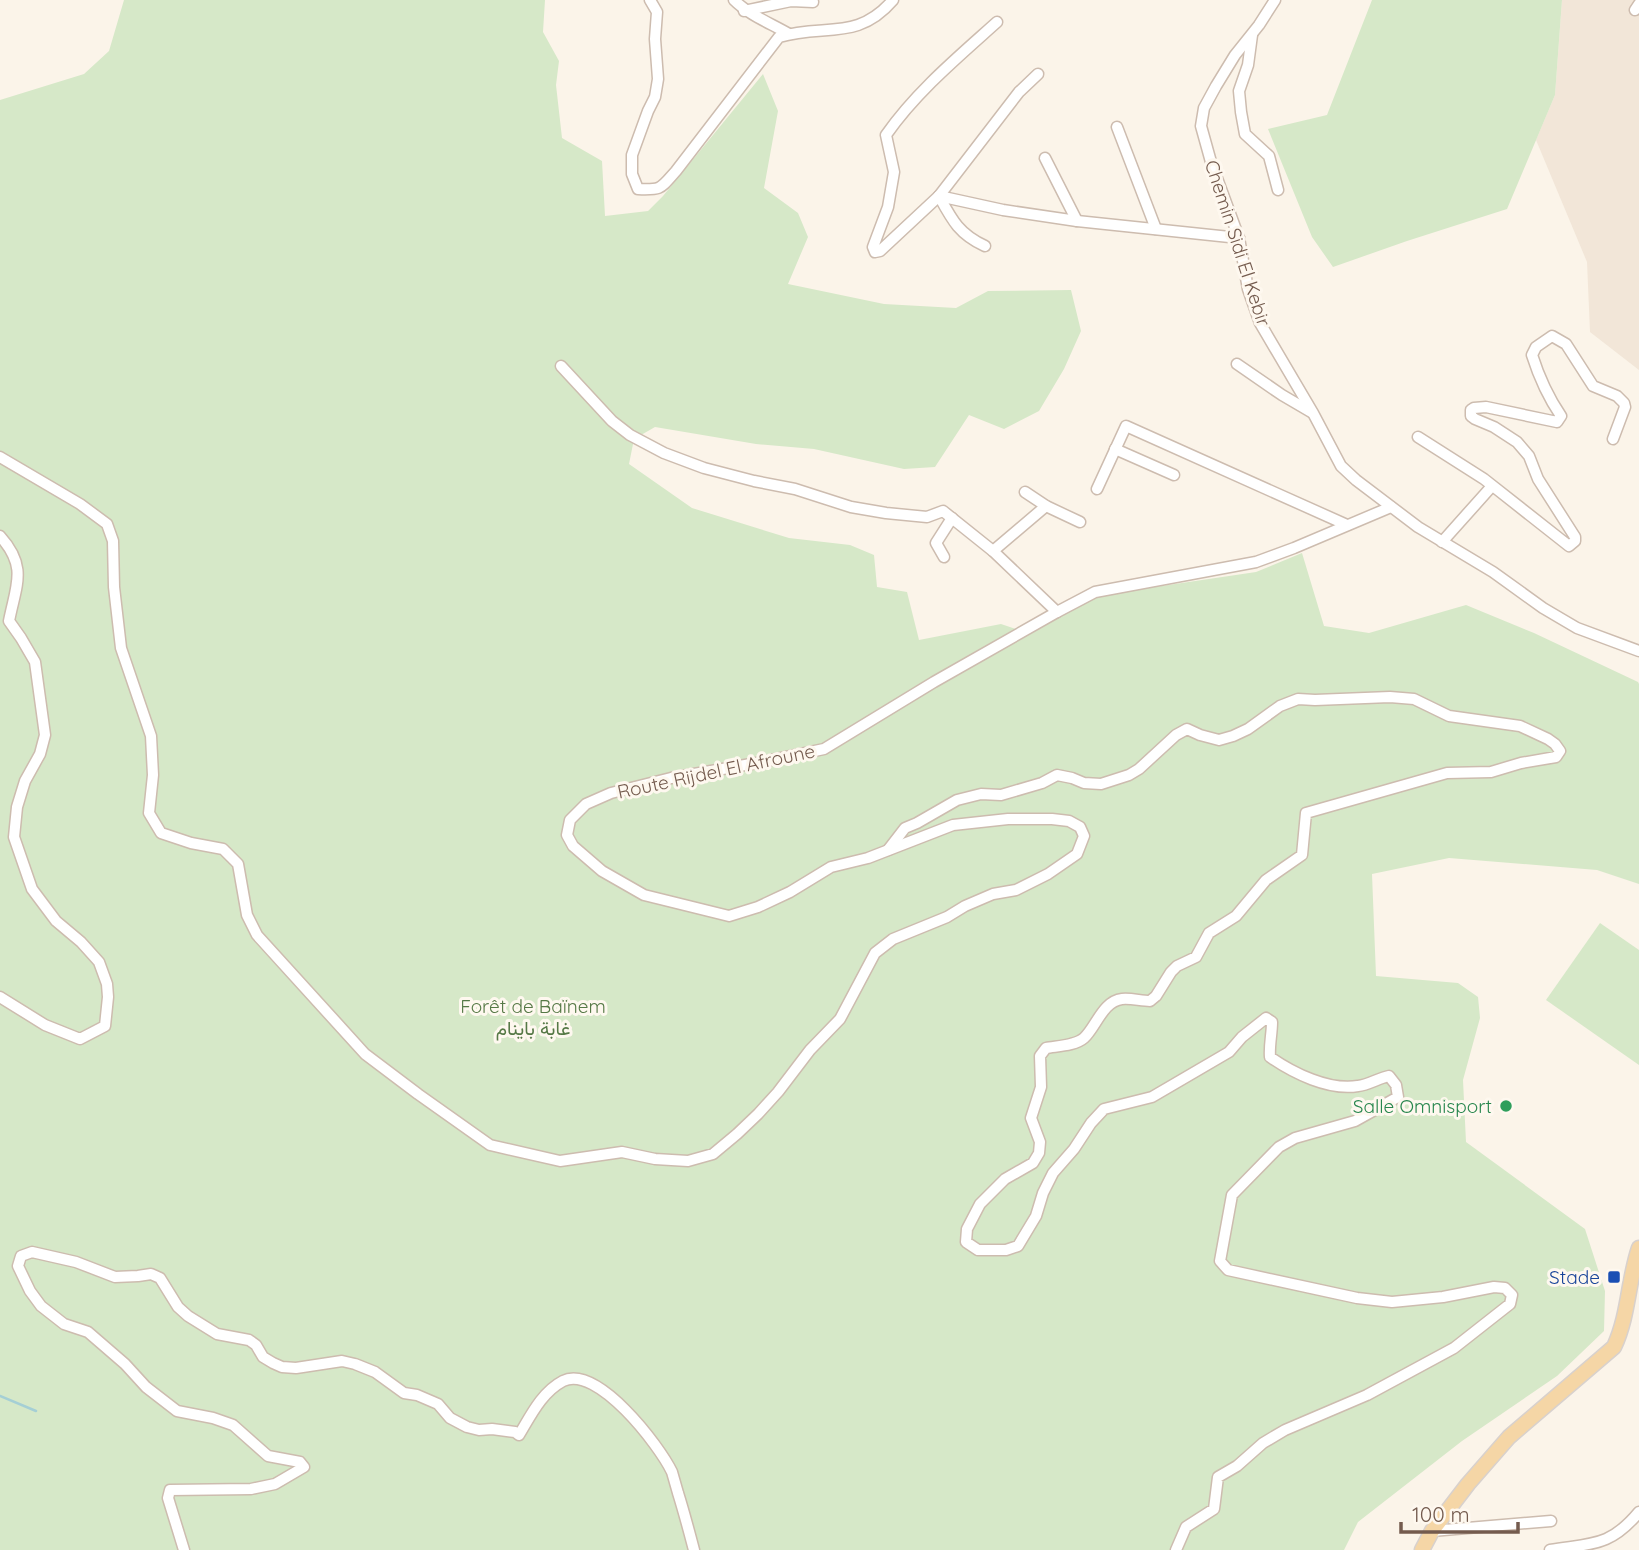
<svg xmlns="http://www.w3.org/2000/svg" width="1639" height="1550" font-family="Quicksand,Vazirmatn,sans-serif">
<style>
.residential{fill:#f2e6d8}
.green{fill:#d6e8c8}
.lines{fill:none;stroke-linecap:round;stroke-linejoin:round}
.stream{stroke:#a5cfd5;stroke-width:2.5}
.minor-casing{stroke:#cdbcaf;stroke-width:13}
.major-casing{stroke:#d8d1cd;stroke-width:17}
.minor{stroke:#fff;stroke-width:10}
.major{stroke:#f5d6a6;stroke-width:14}
.leisure-dot{fill:#2e9e5b;stroke:#fef8ef;stroke-width:2.5}
.transit-dot{fill:#1a4fb4;stroke:#fef8ef;stroke-width:2.5}
.labels{text-anchor:middle;dominant-baseline:central;stroke-width:6;stroke-linejoin:round;paint-order:stroke}
.street-label{font-size:19px;fill:#745b4e;stroke:#fef8ef}
.park-label{font-size:19px;fill:#567946;stroke:#fef8ef}
.leisure-label{font-size:19px;fill:#27864d;stroke:#fef8ef;text-anchor:end}
.transit-label{font-size:19px;fill:#164399;stroke:#fef8ef;text-anchor:end}
</style>
<rect width="100%" height="100%" fill="#fbf4e9"/>
<!-- residential -->
<polygon class="residential" points="1562,0 1639,0 1639,370 1590,332 1587,262 1536,140 1555,95"/>
<!-- green -->
<g class="green">
<polygon points="124,0 545,0 543,32 559,61 556,85 562,138 602,161 605,216 648,211 663,196 763,74 778,111 764,188 798,213 808,237 788,284 884,304 956,308 988,291 1071,290 1081,331 1064,369 1039,411 1004,429 969,415 935,467 904,469 814,449 756,444 655,427 634,439 629,464 692,508 789,538 850,545 874,555 877,587 907,592 919,640 1001,624 1030,634 1094,596 1256,572 1302,553 1324,626 1369,633 1466,605 1534,633 1638,682 1639,684 1639,884 1597,870 1449,858 1372,874 1376,976 1458,983 1478,997 1480,1018 1463,1080 1466,1142 1585,1229 1605,1291 1604,1331 1557,1376 1462,1441 1358,1522 1344,1550 0,1550 0,100 84,74 109,51"/>
<polygon points="1372,0 1562,0 1555,95 1507,209 1407,241 1333,267 1312,237 1268,129 1327,115"/>
<polygon points="1600,923 1639,950 1639,1065 1546,1000"/>
</g>
<g class="lines">
<!-- stream -->
<polyline class="stream" points="0,1396 36,1411"/>
<!-- minor casing -->
<g class="minor-casing">
<g id="minor">
<path d="M650,0L657,12L655,39L658,79L655,97L648,111L632,155V174L638,189C662,190 660,189 676,171L779,37C824,23 857,42 893,0"/>
<path d="M734,0C749,15 770,23 789,34"/>
<polyline points="1275,0 1259,25 1235,55 1216,86 1204,108 1201,126 1211,162 1239,238 1248,289 1260,323 1313,413 1341,466 1356,480 1418,527 1493,572 1543,608 1577,628 1639,651"/>
<polyline points="1635,10 1639,4"/>
<polyline points="744,11 791,1 813,2"/>
<path d="M997,22C958,57 916,92 886,135L894,172L888,207L873,247L875,252L880,251L939,196L1019,92L1038,74"/>
<polyline points="1252,35 1248,65 1239,91 1241,112 1245,134 1269,156 1278,190"/>
<polyline points="1117,127 1156,229"/>
<polyline points="1045,158 1077,221"/>
<polyline points="939,196 1003,210 1077,221 1239,238"/>
<path d="M939,196C952,220 959,234 985,246"/>
<polyline points="1237,364 1282,395 1311,412"/>
<polyline points="561,366 612,421 630,435 664,453 704,468 754,481 795,489 851,507 886,513 927,517 943,511 993,551 1057,612 1095,592 1256,562 1294,548 1391,507"/>
<path d="M1418,437L1484,479L1569,546L1575,541V537L1538,479L1529,456L1517,442L1494,427L1475,419L1471,416V410L1474,408L1486,407L1557,422L1561,416C1548,397 1539,377 1532,355L1536,347L1552,336L1566,344L1593,386L1617,396L1624,403L1625,407L1613,439"/>
<polyline points="1115,449 1174,475"/>
<polyline points="0,457 80,504 107,524 113,541 114,587 121,648 151,736 153,775 149,813 161,833 191,843 223,849 238,864 247,915 257,935 365,1054 418,1094 490,1145 560,1161 622,1152 655,1159 688,1161 713,1154 737,1134 758,1114 778,1092 810,1050 840,1019 875,953 893,939 947,917 965,906 993,894 1016,890 1048,874 1077,854 1084,836 1080,827 1069,821 1052,819 1008,819 953,825 868,858 831,867 790,892 758,907 729,916 644,895 602,871 573,846 567,835 570,820 586,804 611,793 671,778 762,762 824,749 934,682 1057,612"/>
<polyline points="1097,489 1126,426 1347,525"/>
<polyline points="1025,492 1046,506 1080,522"/>
<path d="M0,536C28,567 16,585 9,621L21,638L35,662L45,735L40,754L25,781L17,807L14,837L32,889L56,921L81,942L99,962L107,984L108,997L105,1026L80,1039L45,1025L0,997"/>
<polyline points="1442,542 1492,486"/>
<polyline points="993,551 1046,506"/>
<polyline points="944,557 936,543 952,518"/>
<path d="M888,850L905,828L917,823L957,800L981,794L1001,795L1042,783L1057,775L1072,778L1084,783L1101,784L1129,775L1139,769L1176,735L1187,729L1200,735L1219,740L1233,736L1248,729L1280,706L1298,699L1315,700L1390,697L1414,699L1449,716L1520,726L1548,739L1555,744L1560,751L1556,757L1521,763L1491,772L1447,773L1306,813L1302,855L1266,880L1236,916L1209,933L1196,957L1177,966L1171,972L1156,996L1150,1001C1141,1001 1131,998 1122,999C1103,1001 1096,1027 1084,1038C1075,1046 1056,1046 1046,1048L1040,1056L1041,1087L1031,1118L1040,1142L1039,1153L1033,1163L1005,1179L980,1204L967,1229L966,1242L978,1250H1006L1018,1246L1036,1216L1043,1193L1053,1173L1074,1149L1091,1123L1104,1109L1152,1097L1229,1052L1242,1037L1266,1018L1272,1022C1272,1034 1269,1045 1270,1057C1293,1073 1329,1091 1358,1086C1368,1085 1379,1078 1389,1076L1396,1085L1398,1097L1355,1121L1295,1138L1279,1147L1232,1195L1220,1261L1228,1270L1357,1298L1392,1302L1443,1297L1494,1287L1505,1288L1512,1295L1510,1304L1454,1348L1367,1395L1285,1430L1263,1443L1237,1466L1218,1477L1214,1509L1186,1527L1176,1550"/>
<polyline points="1432,1531 1551,1521"/>
<path d="M184,1550L168,1498L170,1490L251,1489L275,1484L304,1467L300,1462L268,1456L233,1425L213,1418L177,1411L146,1387L125,1364L88,1332L64,1324L41,1306L30,1291L18,1266L21,1256L32,1252L76,1262L115,1277L138,1276L151,1274L160,1278L178,1307L188,1316L217,1334L249,1340L256,1345L263,1357L273,1363L282,1367L296,1368L342,1361L355,1364L375,1372L404,1393L417,1395L438,1404L450,1418L467,1427L479,1430L492,1429L515,1432L519,1435C531,1415 542,1392 563,1381C597,1364 659,1445 672,1472C674,1479 676,1486 678,1493C684,1512 689,1531 694,1550"/>
<path d="M1550,1550C1592,1543 1610,1547 1639,1512"/>
</g>
</g>
<!-- major casing -->
<g class="major-casing">
<path id="major" d="M1422,1550L1432,1531L1468,1484L1509,1437L1614,1347C1629,1315 1628,1280 1639,1248"/>
</g>
<!-- minor -->
<use href="#minor" class="minor"/>
<!-- major -->
<use href="#major" class="major"/>
</g>
<!-- markers -->
<circle class="leisure-dot" cx="1506" cy="1106" r="7"/>
<rect class="transit-dot" x="1607" y="1270" width="14" height="14" rx="3.5"/>
<g class="labels">
<!-- street labels -->
<g class="street-label">
<text transform="translate(1238 243) rotate(72)">Chemin Sidi El Kebir</text>
<text transform="translate(716 771) rotate(-12)">Route Rijdel El Afroune</text>
</g>
<!-- park labels -->
<g class="park-label">
<text x="533" y="1006">Forêt de Baïnem<tspan x="533" dy="22">غابة باينام</tspan></text>
</g>
<!-- leisure labels -->
<g class="leisure-label">
<text x="1492" y="1106">Salle Omnisport</text>
</g>
<!-- transit labels -->
<g class="transit-label">
<text x="1600" y="1277">Stade</text>
</g>
</g>
<!-- scale -->
<path d="M1401 1522v10h117v-10" fill="none" stroke="#745b4e" stroke-width="3.5"/>
<text x="1412" y="1522" font-size="21" fill="#745b4e" stroke="#fef8ef" stroke-width="5" paint-order="stroke">100 m</text>
</svg>
